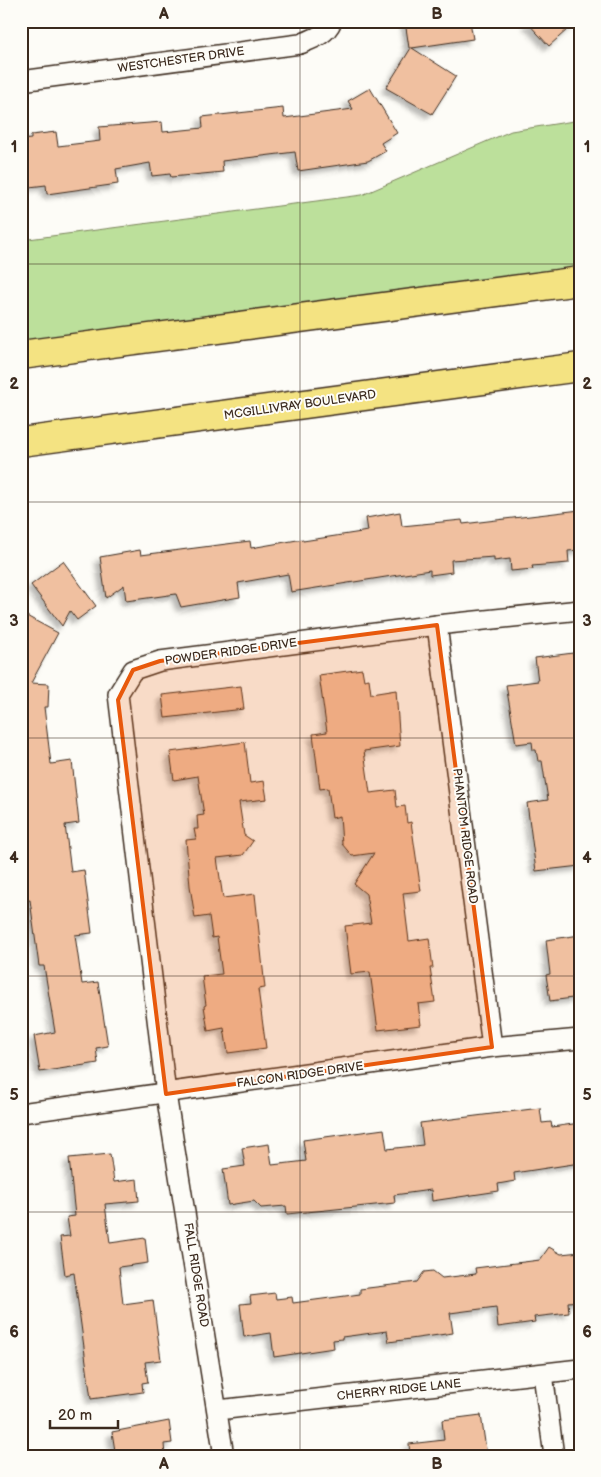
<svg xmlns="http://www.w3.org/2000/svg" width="601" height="1477" font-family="'Balsamiq Sans',sans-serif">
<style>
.green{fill:#bce09b;stroke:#7c855c}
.building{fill:#f0c0a0;stroke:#3b2a1e;filter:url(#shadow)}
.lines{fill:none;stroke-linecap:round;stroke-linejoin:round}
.street-casing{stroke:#3b2a1e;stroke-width:22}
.primary-casing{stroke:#3b2a1e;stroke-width:31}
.street{stroke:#fdfcf7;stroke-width:19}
.primary{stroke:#f4e382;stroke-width:28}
.marked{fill:#e8590c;fill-opacity:0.2;stroke:#e8590c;stroke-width:4;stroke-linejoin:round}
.grid{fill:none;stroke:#3b2a1e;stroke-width:1;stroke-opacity:0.55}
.labels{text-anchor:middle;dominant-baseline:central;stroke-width:4;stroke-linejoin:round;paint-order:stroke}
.street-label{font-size:12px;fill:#3b2a1e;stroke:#fdfcf7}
.neatline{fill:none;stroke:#3b2a1e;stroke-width:2}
.grid-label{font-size:16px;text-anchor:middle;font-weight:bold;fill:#3b2a1e}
</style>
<defs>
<filter id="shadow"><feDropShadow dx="-4.5" dy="4.5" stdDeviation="2.5" flood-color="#0004"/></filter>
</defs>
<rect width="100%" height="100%" fill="#fdfcf7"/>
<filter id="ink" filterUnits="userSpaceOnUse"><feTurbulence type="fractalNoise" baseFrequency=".02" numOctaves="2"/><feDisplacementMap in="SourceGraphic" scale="10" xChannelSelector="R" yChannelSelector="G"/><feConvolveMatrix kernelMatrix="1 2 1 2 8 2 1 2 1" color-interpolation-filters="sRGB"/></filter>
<g filter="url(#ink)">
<!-- green -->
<polygon class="green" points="580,120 580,281 21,355 21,240 362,195 511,131"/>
<!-- building -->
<g class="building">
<polygon points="405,21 470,21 473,39 412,48 456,76 432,114 386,88 411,48 409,48"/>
<polygon points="526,21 577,21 549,46"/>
<polygon points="370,88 397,133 381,143 386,151 368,161 298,171 295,152 222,161 223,172 171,177 170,174 152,176 150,163 116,169 118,184 47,194 46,185 21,188 21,140 31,139 31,135 56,132 58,146 100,141 99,127 162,122 163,132 203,128 202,117 283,108 284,118 353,109 348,101"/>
<polygon points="580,510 580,550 568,551 569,563 532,566 533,569 511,571 510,559 494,561 494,557 451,560 452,572 430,575 430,570 291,592 288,574 238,583 240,597 181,607 176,594 126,601 124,585 106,598 100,557 140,550 141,555 250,541 251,548 303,539 303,541 368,531 366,518 400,512 402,526 462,520 463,524"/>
<polygon points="63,561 96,606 77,620 70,611 62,626 31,585"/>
<polygon points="21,613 58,633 31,683 49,684 48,707 44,707 51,764 72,761 79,823 65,825 71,872 84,870 92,933 75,935 82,984 98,982 108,1046 96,1048 98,1063 40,1072 34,1036 55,1032 44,966 39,966 30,900 23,901 21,889"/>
<polygon points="573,653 574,663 580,662 580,866 536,871 527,803 548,800 542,761 538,761 536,750 533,750 532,742 516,744 506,685 538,681 535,658"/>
<polygon points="362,669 364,680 369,679 371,694 396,690 400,746 364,751 370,793 395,790 397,807 405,806 407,823 411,822 421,891 403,893 409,941 429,938 433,968 430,968 435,1002 418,1004 421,1025 378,1030 370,972 351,974 345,926 371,923 366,894 354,884 374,853 352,856 342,844 340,816 332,818 328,788 320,789 313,734 327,732 319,675"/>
<polygon points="241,686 244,709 165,718 162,695"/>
<polygon points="245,742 250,783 264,781 267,799 239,802 244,835 253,841 243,855 217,858 223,898 255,894 265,988 258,989 266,1048 228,1053 224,1028 208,1031 204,1006 206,1005 202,976 222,974 217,937 212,938 209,916 195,918 190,886 186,840 196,839 194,829 198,829 197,816 204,815 198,776 174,780 170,752"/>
<polygon points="580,935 580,997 550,1001 546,975 550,974 546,940"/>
<polygon points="540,1108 542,1123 551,1122 552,1127 580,1123 580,1163 514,1173 515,1181 498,1184 499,1191 432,1201 431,1190 394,1195 395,1203 287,1214 286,1206 261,1208 254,1201 228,1205 223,1169 245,1166 242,1148 269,1144 272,1165 306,1161 303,1140 384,1129 387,1149 423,1145 420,1123"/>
<polygon points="110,1154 114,1182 137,1179 139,1201 105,1204 110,1243 145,1238 148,1263 119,1267 123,1304 153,1300 161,1360 145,1362 148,1382 142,1383 143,1392 91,1399 74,1273 65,1275 60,1237 70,1236 67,1217 75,1216 69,1158"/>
<polygon points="549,1247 561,1254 580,1252 580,1301 568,1302 569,1313 534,1317 535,1322 498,1327 496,1307 450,1313 453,1333 389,1342 387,1331 342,1337 342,1339 333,1340 334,1348 274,1357 271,1333 244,1337 240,1304 251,1303 250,1296 275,1293 276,1299 292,1297 293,1303 360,1294 360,1289 417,1282 424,1272 433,1271 442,1278 476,1274 475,1268 540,1260"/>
<polygon points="481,1415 487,1456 410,1456 409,1444 444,1440 442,1420"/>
<polygon points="169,1421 172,1443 164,1444 165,1456 120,1456 120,1450 115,1451 112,1432"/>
</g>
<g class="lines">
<!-- street casing -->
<g class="street-casing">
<g id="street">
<path d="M21,81L300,44C313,39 326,35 332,21"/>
<polyline points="437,625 492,1047"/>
<polyline points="21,1113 492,1047 580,1039"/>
<polyline points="543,1374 554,1456"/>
<polyline points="218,1410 580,1369"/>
<polyline points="224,1456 166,1094 118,694 133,670 160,661 437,625 580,610"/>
</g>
</g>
<!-- primary casing -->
<g class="primary-casing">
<g id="primary">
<polyline points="21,355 580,281"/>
<polyline points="21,442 580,367"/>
</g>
</g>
<!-- street -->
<use href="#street" class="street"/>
<!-- primary -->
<use href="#primary" class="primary"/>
</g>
</g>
<!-- marked area -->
<path class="marked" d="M437,625L492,1047L166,1094L118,700L133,670L160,661Z"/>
<!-- grid -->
<path class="grid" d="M300,21V1456M21,264H580M21,502H580M21,738H580M21,976H580M21,1212H580"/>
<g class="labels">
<!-- street labels -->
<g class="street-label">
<text transform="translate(181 60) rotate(-8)">WESTCHESTER DRIVE</text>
<text transform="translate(300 405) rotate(-8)">MCGILLIVRAY BOULEVARD</text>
<text transform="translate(231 652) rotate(-8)">POWDER RIDGE DRIVE</text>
<text transform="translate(465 836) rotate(83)">PHANTOM RIDGE ROAD</text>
<text transform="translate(300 1075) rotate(-8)">FALCON RIDGE DRIVE</text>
<text transform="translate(196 1275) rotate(81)">FALL RIDGE ROAD</text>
<text transform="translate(399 1390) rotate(-6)">CHERRY RIDGE LANE</text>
</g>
</g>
<!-- margin -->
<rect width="601" height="1477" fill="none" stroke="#fdfcf7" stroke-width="55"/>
<!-- scale -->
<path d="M50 1420v8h68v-8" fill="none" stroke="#3b2a1e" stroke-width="2.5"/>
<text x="58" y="1420" font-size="15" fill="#3b2a1e" stroke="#fdfcf7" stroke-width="4" paint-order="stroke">20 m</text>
<rect x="28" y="28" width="546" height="1422" class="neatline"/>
<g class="grid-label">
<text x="164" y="19">A</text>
<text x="437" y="19">B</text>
<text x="14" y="152">1</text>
<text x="587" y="152">1</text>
<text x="14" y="389">2</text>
<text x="587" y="389">2</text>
<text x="14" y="626">3</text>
<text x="587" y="626">3</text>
<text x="14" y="863">4</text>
<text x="587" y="863">4</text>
<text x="14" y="1100">5</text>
<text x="587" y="1100">5</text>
<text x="14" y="1337">6</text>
<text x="587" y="1337">6</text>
<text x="164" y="1469">A</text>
<text x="437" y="1469">B</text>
</g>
</svg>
